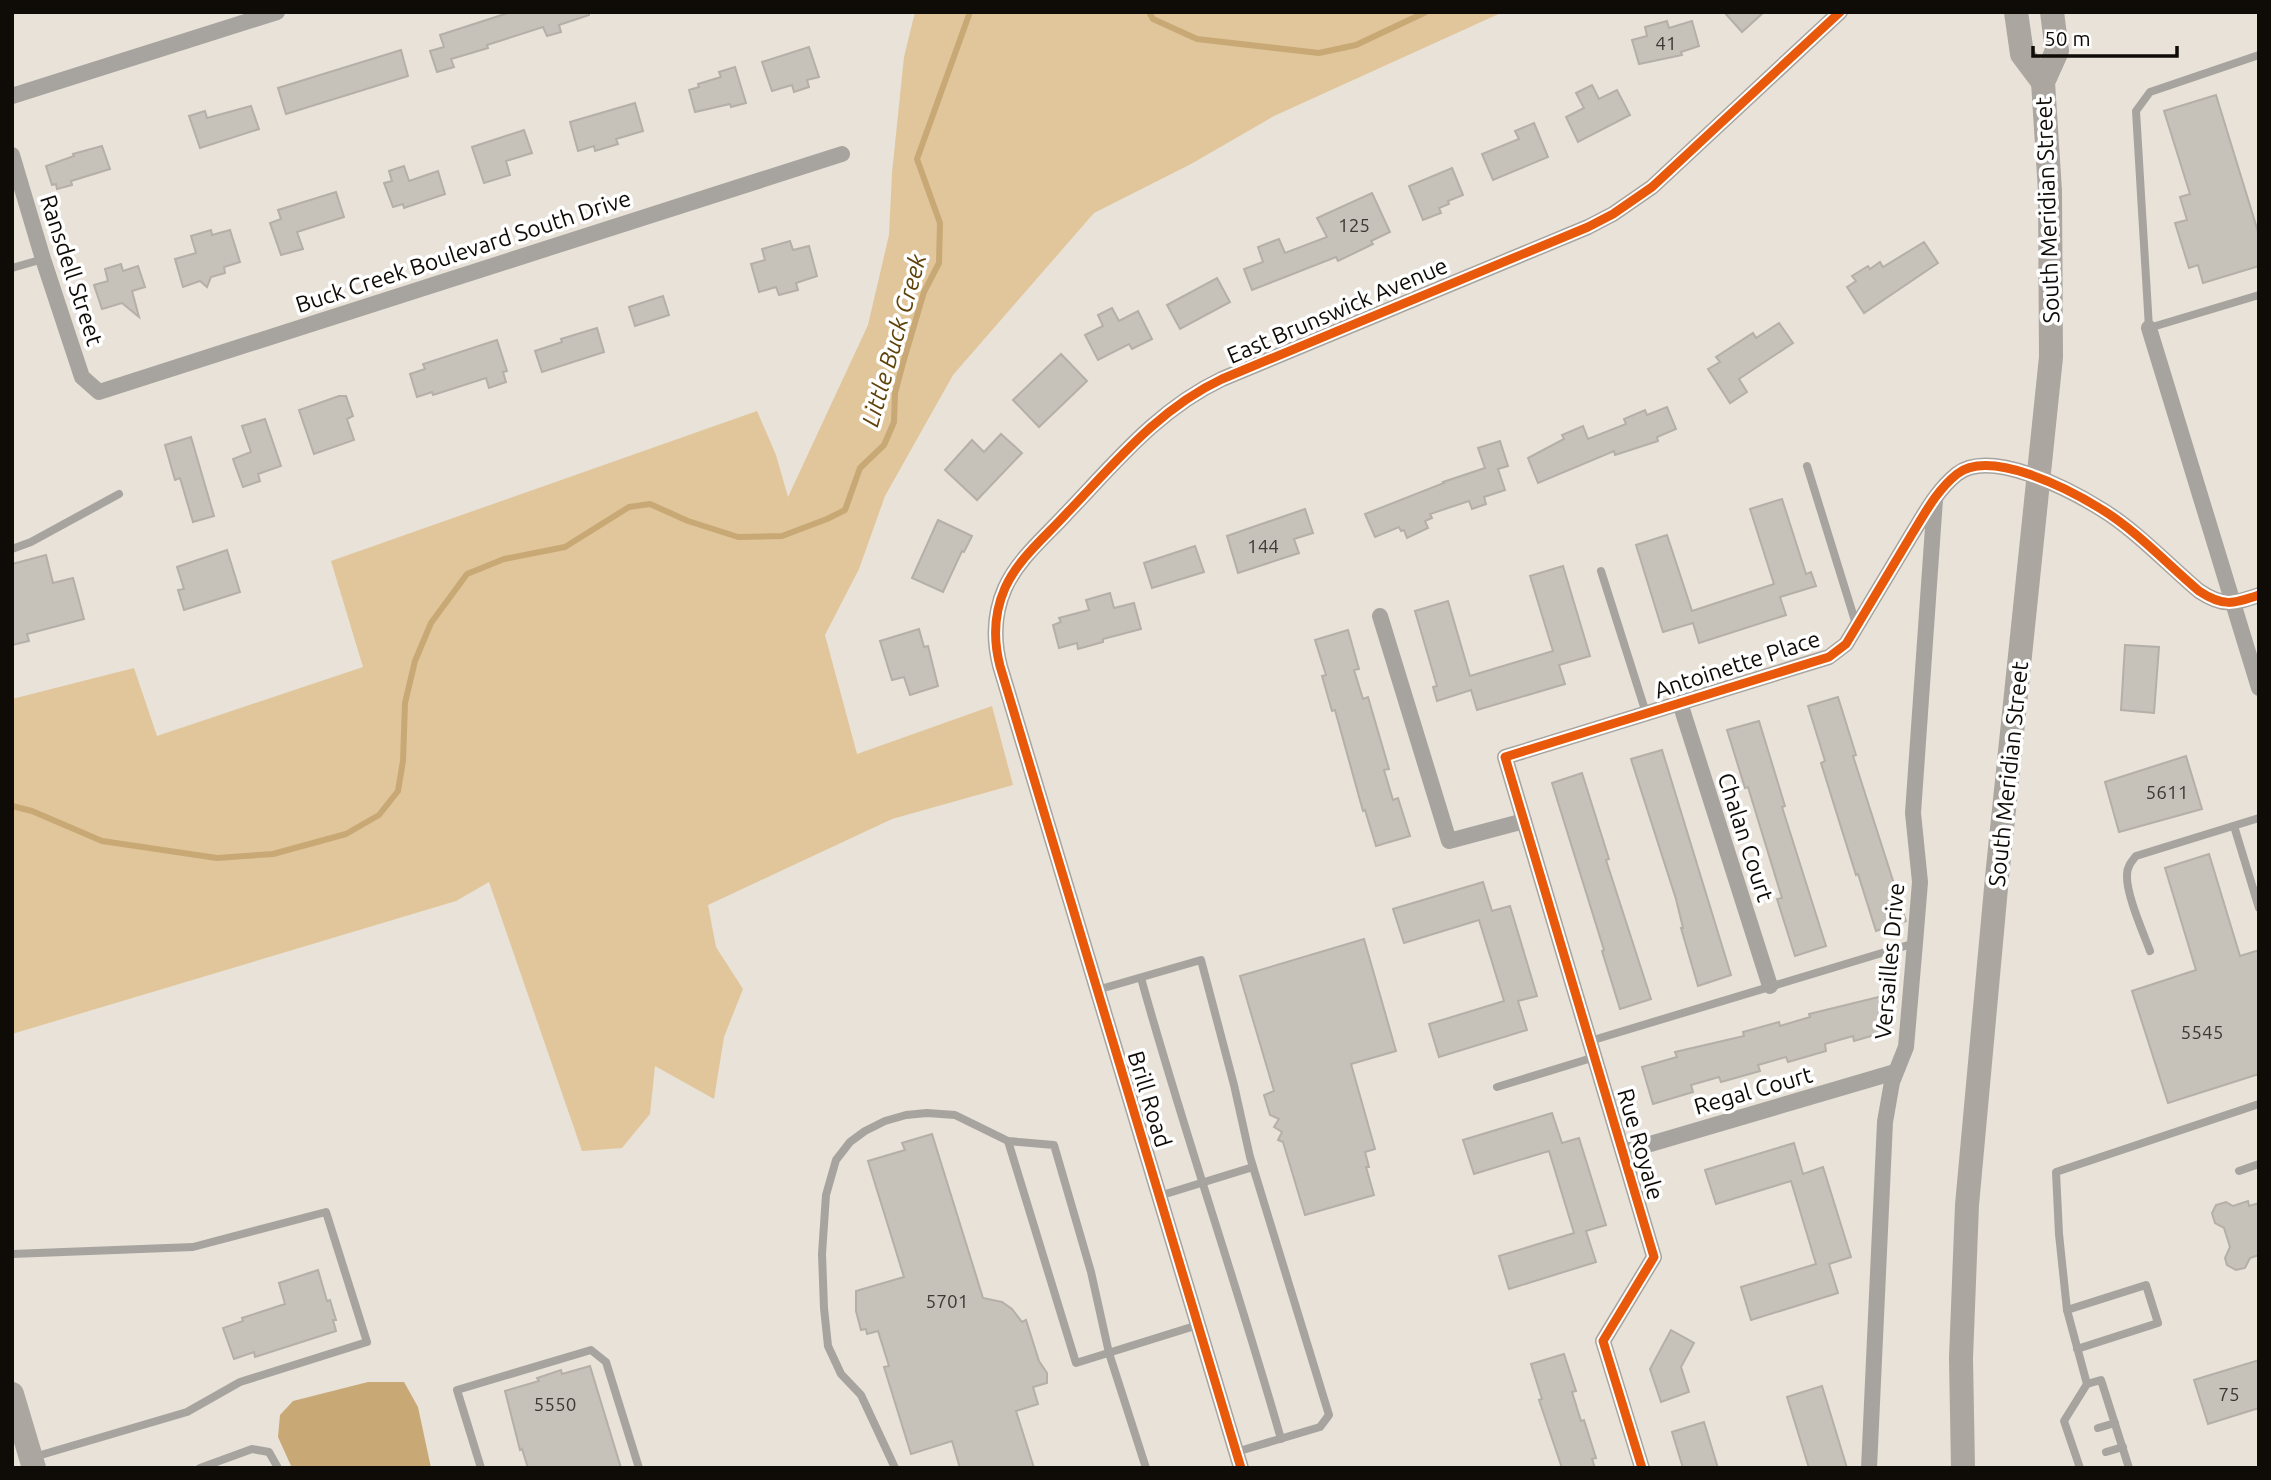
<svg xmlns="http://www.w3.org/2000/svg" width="2271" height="1480" font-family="Ubuntu,sans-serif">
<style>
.forest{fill:#e1c69b}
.water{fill:#c8a975}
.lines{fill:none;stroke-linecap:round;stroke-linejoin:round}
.stream{stroke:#c8a975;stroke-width:6}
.building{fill:#c6c1b9;stroke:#b4afa8;stroke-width:2}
.service{stroke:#a7a49f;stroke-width:8}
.minor{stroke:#a7a49f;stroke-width:16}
.primary{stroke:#aba6a0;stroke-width:24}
.cycleway-casing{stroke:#fff;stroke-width:13}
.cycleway{stroke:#e8590c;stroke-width:9}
.labels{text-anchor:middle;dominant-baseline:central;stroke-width:7;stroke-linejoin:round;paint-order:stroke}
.number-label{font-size:19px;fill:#3d3833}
.street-label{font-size:23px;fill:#0f0b06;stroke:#fff}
.water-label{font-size:24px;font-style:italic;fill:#60430a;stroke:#fff}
</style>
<rect width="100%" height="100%" fill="#e8e2d8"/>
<!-- forest -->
<polygon class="forest" points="915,12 1503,12 1274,116 1191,164 1094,213 953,375 885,496 859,569 825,635 857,754 992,706 1013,785 892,819 708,905 716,947 743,989 724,1037 714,1099 655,1066 650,1114 622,1148 582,1151 489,882 456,901 12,1034 12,699 134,668 157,736 363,667 331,561 757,411 776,455 788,497 868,325 889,235 892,173 904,57"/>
<!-- water -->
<polygon class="water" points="368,1382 404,1382 418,1407 431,1468 292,1468 278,1437 280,1415 293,1401"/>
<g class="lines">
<!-- stream -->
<g class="stream">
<polyline points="1149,12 1153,19 1197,39 1319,53 1356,45 1426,12"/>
<polyline points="12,806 32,811 102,841 217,858 273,854 346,834 379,815 398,791 403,761 405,703 415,661 431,623 467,574 504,559 565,547 629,507 650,504 688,521 738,537 782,536 827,519 845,510 860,468 884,445 894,422 895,393 903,363 924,292 939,263 940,223 917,159 970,12"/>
</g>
</g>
<!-- building -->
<g class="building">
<polygon points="511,12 589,12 589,15 559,25 561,32 547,36 543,27 487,45 488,48 451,59 454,67 437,72 430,51 444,47 440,35"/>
<polygon points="1724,12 1764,12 1742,32"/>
<polygon points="1667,21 1669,28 1692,21 1699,46 1681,52 1682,55 1639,64 1632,40 1647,36 1645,27"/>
<polygon points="809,47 819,77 807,80 809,87 794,92 792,85 772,91 762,62"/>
<polygon points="401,50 408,76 286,114 278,88"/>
<polygon points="735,67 746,103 731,107 730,104 695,112 689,90 699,87 698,84 721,77 719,72"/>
<polygon points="1592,85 1599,99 1617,90 1630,115 1578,142 1566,117 1584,108 1576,93"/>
<polygon points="2216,95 2259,235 2259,266 2203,283 2198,265 2189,268 2175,223 2187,220 2180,197 2190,194 2164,111"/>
<polygon points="635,103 643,131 616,139 618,144 595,151 594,146 578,151 570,122"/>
<polygon points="251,106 259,129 200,148 189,116 205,111 207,118"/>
<polygon points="1534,123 1548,157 1493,180 1482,154 1519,139 1515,131"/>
<polygon points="524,130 532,153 506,161 510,175 484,183 472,147"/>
<polygon points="102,146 110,169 71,181 72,185 57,189 56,184 52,185 46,166 74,156 73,154"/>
<polygon points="404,166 409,181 438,171 445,194 404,208 403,204 393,207 384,183 392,181 389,171"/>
<polygon points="1452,168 1463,195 1448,201 1449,204 1439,208 1441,213 1423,220 1409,186"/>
<polygon points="336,192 344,217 297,232 303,249 281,255 270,223 281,219 278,210"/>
<polygon points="1372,193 1390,232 1371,241 1373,244 1338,261 1336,257 1252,290 1244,269 1263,262 1258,247 1279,239 1285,253 1327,237 1317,218"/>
<polygon points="211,230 212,235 230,230 240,262 224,267 225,273 211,277 207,287 200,281 183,287 175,259 196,253 191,236"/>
<polygon points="790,241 793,250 809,246 817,276 796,283 798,290 779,295 776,287 759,292 751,264 765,260 762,249"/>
<polygon points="1924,242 1938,263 1864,313 1847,287 1856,281 1852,276 1868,266 1870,269 1880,262 1883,267"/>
<polygon points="121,264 123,271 138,266 145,287 132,291 139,317 122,303 102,309 94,285 108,281 105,269"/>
<polygon points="1217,278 1230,302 1180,329 1167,305"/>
<polygon points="663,296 669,315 635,326 629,307"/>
<polygon points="1112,308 1119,321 1138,311 1152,339 1132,349 1129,344 1098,360 1085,335 1103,326 1098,315"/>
<polygon points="1779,323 1793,343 1739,379 1747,392 1730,403 1708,369 1720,362 1716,357 1753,333 1756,338"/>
<polygon points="597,328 604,352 542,372 535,351 562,342 561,339"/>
<polygon points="497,340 507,371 503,372 506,382 489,388 486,378 433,395 432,392 417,397 410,374 425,369 423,364"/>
<polygon points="1061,354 1087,381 1039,427 1013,400"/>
<polygon points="339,396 346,396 353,416 347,419 354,440 314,454 299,410"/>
<polygon points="1667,407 1676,429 1657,437 1658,441 1615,455 1614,451 1538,483 1528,458 1564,439 1562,435 1583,426 1588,439 1626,424 1624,419 1645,410 1647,415"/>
<polygon points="265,419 281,466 258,474 260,481 243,487 233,459 251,452 242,426"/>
<polygon points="1001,434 1022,453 977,500 945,470 972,440 984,452"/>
<polygon points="191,437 214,516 193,522 180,478 175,480 165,445"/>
<polygon points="1500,441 1508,466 1498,469 1505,490 1484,497 1486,504 1472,509 1469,501 1430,514 1432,518 1425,521 1428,528 1407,538 1404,530 1401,531 1399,527 1375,537 1365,514 1444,483 1443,482 1485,468 1478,448"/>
<polygon points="1782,499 1806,574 1811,572 1816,586 1780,597 1786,615 1699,643 1693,623 1663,632 1636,545 1667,535 1692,611 1774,584 1750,509"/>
<polygon points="1305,509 1313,533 1294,539 1299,553 1238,573 1227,536"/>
<polygon points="938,520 972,536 964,552 962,551 943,592 912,578"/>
<polygon points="1195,546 1204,572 1152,588 1144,563"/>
<polygon points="227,550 240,592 184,610 178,590 184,589 177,567"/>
<polygon points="46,555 53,583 73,578 84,619 27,634 29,641 12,645 12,564"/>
<polygon points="1563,566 1590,656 1559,665 1565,684 1477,710 1471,690 1437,701 1433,687 1437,686 1415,611 1448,601 1470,676 1553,651 1530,576"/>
<polygon points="1110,593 1114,608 1134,603 1141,629 1103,639 1103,642 1078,649 1077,643 1059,648 1053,625 1061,622 1059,618 1089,610 1086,600"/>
<polygon points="919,629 924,647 928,646 938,686 910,695 904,677 892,680 880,641"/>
<polygon points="1348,630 1359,669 1354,670 1363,699 1368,697 1389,769 1384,770 1393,800 1398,798 1410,836 1376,846 1365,810 1363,811 1335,710 1332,711 1322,676 1326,675 1315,640"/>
<polygon points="2125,645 2159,647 2154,713 2121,710"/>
<polygon points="1838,697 1856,755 1853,756 1906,921 1876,931 1858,874 1856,875 1821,763 1825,761 1808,706"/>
<polygon points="1759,721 1785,806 1782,807 1826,946 1795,956 1777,899 1782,898 1748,787 1745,788 1727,730"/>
<polygon points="1662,750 1731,975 1698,986 1681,928 1683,928 1676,899 1631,759"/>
<polygon points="2186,756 2202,809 2119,832 2105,782"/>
<polygon points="1582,773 1609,859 1606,860 1651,999 1620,1009 1602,951 1604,950 1552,783"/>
<polygon points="2209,854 2240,956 2259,950 2259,1074 2168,1103 2132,991 2196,970 2165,868"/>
<polygon points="1483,882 1492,911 1510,906 1537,996 1518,1001 1527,1030 1439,1057 1429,1024 1504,1001 1479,920 1404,943 1393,909"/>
<polygon points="1364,939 1396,1051 1351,1064 1375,1149 1365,1152 1369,1167 1366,1167 1374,1195 1305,1215 1283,1142 1278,1140 1282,1132 1274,1127 1279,1119 1270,1115 1264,1095 1274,1091 1240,976"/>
<polygon points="1883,996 1892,1030 1854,1041 1853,1036 1825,1044 1826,1051 1788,1062 1786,1057 1758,1065 1760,1071 1721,1082 1719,1077 1691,1085 1693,1092 1653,1104 1642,1067 1677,1057 1675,1052 1744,1036 1743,1032 1779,1022 1780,1026 1810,1017 1809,1014"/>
<polygon points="1552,1113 1562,1143 1579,1138 1606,1225 1586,1231 1596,1262 1509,1289 1499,1256 1574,1233 1549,1151 1474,1174 1463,1140"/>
<polygon points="932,1134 983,1298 1002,1302 1012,1309 1022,1322 1026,1320 1039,1361 1047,1373 1047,1383 1033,1387 1038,1404 1016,1411 1034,1468 960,1468 952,1441 911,1454 884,1367 889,1366 878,1331 867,1334 866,1329 861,1330 856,1311 856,1291 904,1277 868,1161 905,1150 902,1143"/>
<polygon points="1794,1143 1803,1174 1823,1167 1851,1257 1829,1264 1838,1293 1751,1320 1741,1287 1816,1264 1791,1181 1716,1204 1705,1170"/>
<polygon points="2248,1201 2249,1206 2259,1203 2259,1255 2250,1258 2245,1268 2236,1270 2227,1265 2225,1258 2230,1247 2224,1228 2215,1223 2212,1213 2216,1205 2226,1202 2233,1206"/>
<polygon points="318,1270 327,1301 330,1300 336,1320 333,1320 336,1331 255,1357 254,1352 234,1359 223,1328 243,1321 242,1318 285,1304 279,1283"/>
<polygon points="1671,1330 1694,1343 1681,1367 1689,1392 1661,1402 1650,1369"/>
<polygon points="1564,1354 1576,1391 1572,1392 1581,1421 1584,1420 1596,1458 1592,1459 1595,1468 1562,1468 1539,1400 1542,1399 1531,1364"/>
<polygon points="2259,1360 2259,1408 2208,1424 2194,1380"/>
<polygon points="590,1366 621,1468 528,1468 522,1449 520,1450 505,1391 539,1381 537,1378 561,1370 562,1374"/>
<polygon points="1822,1386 1847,1468 1809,1468 1787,1397"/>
<polygon points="1704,1422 1718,1468 1683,1468 1672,1432"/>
</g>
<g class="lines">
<!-- service -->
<g class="service">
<polyline points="2259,55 2150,92 2136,111 2149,328 2259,295"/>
<polyline points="12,268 43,259"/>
<polyline points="1807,466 1856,624"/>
<polyline points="12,549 31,542 119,494"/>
<polyline points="1601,571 1646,713"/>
<polyline points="2234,826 2259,908"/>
<path d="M2150,951C2143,932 2126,894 2127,875C2127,867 2131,862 2136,856L2259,818"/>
<path d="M1141,978C1184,1133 1237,1284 1281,1439"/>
<polyline points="1097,990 1201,960 1234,1085 1250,1157 1329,1415 1320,1427 1236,1452"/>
<polyline points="1590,1041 1915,943"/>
<polyline points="1497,1087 1595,1057"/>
<polyline points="1008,1141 1076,1363 1198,1325"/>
<polyline points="2239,1171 2259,1164"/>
<polyline points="1159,1196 1253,1167"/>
<polyline points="12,1254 193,1247 326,1212 367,1342 240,1382 187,1412 34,1457"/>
<polyline points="2067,1310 2146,1285 2158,1323 2077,1349"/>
<polyline points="2087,1384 2067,1310 2059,1234 2056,1172 2259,1104"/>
<polyline points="2098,1428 2115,1423"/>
<polyline points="2106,1452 2123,1447"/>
<polyline points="200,1468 252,1449 269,1452 278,1468"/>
<polyline points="481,1468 457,1390 591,1350 606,1362 639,1468"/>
<polyline points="895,1468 861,1395 841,1374 828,1346 824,1308 822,1254 826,1195 836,1160 850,1142 865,1131 885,1121 906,1115 927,1113 955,1115 1008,1141 1054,1145 1091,1272 1109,1353 1146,1468"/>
<polyline points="2080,1468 2064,1421 2087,1384 2101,1380 2129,1468"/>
</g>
<!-- minor -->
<g class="minor">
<polyline points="12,96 277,12"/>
<polyline points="12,155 43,259 82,377 99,392 842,154"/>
<polyline points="2149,328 2259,688"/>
<polyline points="1380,616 1449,841 1524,821"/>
<polyline points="1680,703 1770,986"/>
<polyline points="1623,1152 1895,1072"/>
<path d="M1241,1468L1000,666C993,639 994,613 1005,588C1018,559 1045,537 1066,514C1114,464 1158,409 1222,379L1588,227L1613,214L1652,187L1840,12"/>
<path d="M1642,1468L1603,1341L1654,1257L1505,757L1829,657L1846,644C1868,608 1890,571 1912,534C1925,513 1937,490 1957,474C1990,448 2069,489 2101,509C2137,531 2167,564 2199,591C2223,607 2233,604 2259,595"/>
<polyline points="1869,1468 1885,1122 1892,1082 1906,1047 1915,943 1920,882 1913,813 1935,499"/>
</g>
<!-- primary -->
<g class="primary">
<polyline points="2016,12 2022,54 2043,82"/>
<polyline points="12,1394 34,1468"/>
<polyline points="1963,1468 1961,1358 1967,1205 1997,877 2051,357 2050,191 2043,82 2057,51 2052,12"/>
</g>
<!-- cycleway casing -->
<g class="cycleway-casing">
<g id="cycleway">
<path d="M1241,1468L1000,666C993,639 994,613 1005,588C1018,559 1045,537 1066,514C1114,464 1158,409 1222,379L1588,227L1613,214L1652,187L1840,12"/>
<path d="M1642,1468L1603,1341L1654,1257L1505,757L1829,657L1846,644C1868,608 1890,571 1912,534C1925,513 1937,490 1957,474C1990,448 2069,489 2101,509C2137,531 2167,564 2199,591C2223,607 2233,604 2259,595"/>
</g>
</g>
<!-- cycleway -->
<use href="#cycleway" class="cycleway"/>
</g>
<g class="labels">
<!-- number labels -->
<g class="number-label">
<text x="1666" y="43">41</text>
<text x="1354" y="225">125</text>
<text x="1263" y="546">144</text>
<text x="2167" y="792">5611</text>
<text x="2202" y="1032">5545</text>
<text x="947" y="1301">5701</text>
<text x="2229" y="1394">75</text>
<text x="555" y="1404">5550</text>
</g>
<!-- street labels -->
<g class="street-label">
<text transform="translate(2047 210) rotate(-92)">South Meridian Street</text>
<text transform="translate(463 251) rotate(-18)">Buck Creek Boulevard South Drive</text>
<text transform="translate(72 270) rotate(72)">Ransdell Street</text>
<text transform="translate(1337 310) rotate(-23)">East Brunswick Avenue</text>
<text transform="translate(1737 664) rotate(-18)">Antoinette Place</text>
<text transform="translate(2008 774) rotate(-84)">South Meridian Street</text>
<text transform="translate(1746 837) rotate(72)">Chalan Court</text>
<text transform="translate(1889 961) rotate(-85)">Versailles Drive</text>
<text transform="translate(1753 1090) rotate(-16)">Regal Court</text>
<text transform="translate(1150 1099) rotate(73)">Brill Road</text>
<text transform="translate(1641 1144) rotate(74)">Rue Royale</text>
</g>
<!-- water labels -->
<g class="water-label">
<text transform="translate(894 340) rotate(-74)">Little Buck Creek</text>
</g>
</g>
<!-- border -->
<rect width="2271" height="1480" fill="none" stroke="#0f0b06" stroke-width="28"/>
<!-- scale -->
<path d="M2033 46v10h144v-10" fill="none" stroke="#0f0b06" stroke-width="3.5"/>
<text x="2044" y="46" font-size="21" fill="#0f0b06" stroke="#ffffff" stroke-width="5" paint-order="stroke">50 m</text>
</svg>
